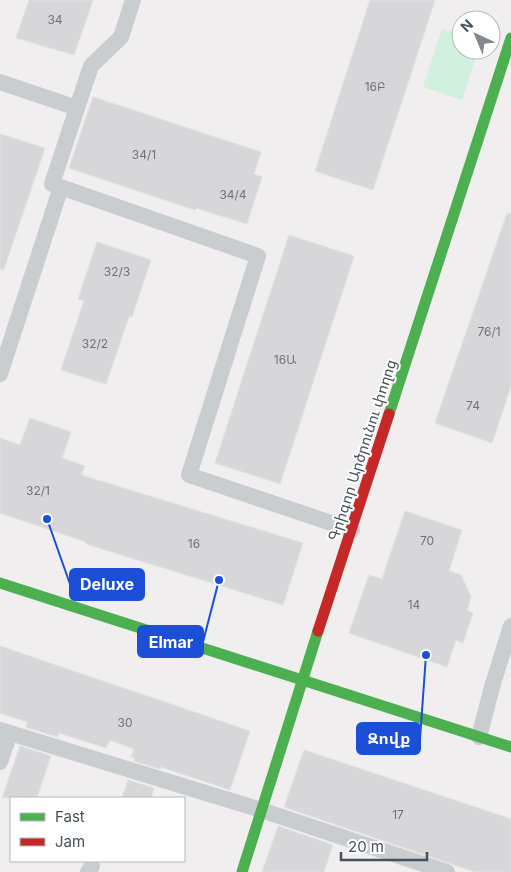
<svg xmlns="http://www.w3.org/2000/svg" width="511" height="872" font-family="Inter,'Noto Sans Armenian',sans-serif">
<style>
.green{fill:#d2f0de}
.building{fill:#d7d6d9;stroke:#e1e0e1}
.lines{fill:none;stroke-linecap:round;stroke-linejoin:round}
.lane{stroke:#cacdd0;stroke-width:16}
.fast{stroke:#4caf50;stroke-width:11}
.jam{stroke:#c62828;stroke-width:11}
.labels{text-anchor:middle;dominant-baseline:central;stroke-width:4;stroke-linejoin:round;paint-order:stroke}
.number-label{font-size:12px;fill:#6b747c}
.street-label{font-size:15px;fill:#45515c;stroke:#fff}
.leader{fill:none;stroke:#1d4ed8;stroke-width:2}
.callout-dot{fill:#1d4ed8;stroke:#fff;stroke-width:2}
.callout{fill:#1d4ed8;stroke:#1d4ed8;stroke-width:2}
.callout-label{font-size:16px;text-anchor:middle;font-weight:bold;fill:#fff}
</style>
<rect width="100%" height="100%" fill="#f0eeee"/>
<!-- green -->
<polygon class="green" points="442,29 461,35 461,50 478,50 462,100 423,87"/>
<!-- building -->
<g class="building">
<polygon points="29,0 93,0 74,55 16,38"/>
<polygon points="370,0 435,0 373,190 315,171"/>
<polygon points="93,97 261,152 254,174 262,177 247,224 196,208 195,210 69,168"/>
<polygon points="0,134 45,148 4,269 0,269"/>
<polygon points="507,213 511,214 511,386 492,443 435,423"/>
<polygon points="289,235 354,256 280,484 215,463"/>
<polygon points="97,242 151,260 132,317 129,316 106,384 61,370 84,301 78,299"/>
<polygon points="30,418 71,432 62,458 85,466 81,475 303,543 283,605 86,544 86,542 0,513 0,438 20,445"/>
<polygon points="405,511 462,530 449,571 461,575 471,597 467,610 473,613 463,643 456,640 447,667 349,633 369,575 382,579"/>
<polygon points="0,646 250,731 230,790 161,767 160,769 134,761 135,758 131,757 134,749 110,740 106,748 59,733 58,737 26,727 28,722 0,713"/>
<polygon points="20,746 51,756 37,798 2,798"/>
<polygon points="304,750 511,819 511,872 475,872 284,807"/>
<polygon points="128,780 154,788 151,798 122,798"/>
<polygon points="278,826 333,845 324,872 262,872"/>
</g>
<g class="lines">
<!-- lane -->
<g class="lane">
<polyline points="0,82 77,108 52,184 258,256 189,475 352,530"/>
<polyline points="77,108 91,66 121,37 133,0"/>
<polyline points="0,374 61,187"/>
<polyline points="0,730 261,810 447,872"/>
<polyline points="479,737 492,687 511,626"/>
<polyline points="0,762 10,733"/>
<polyline points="88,872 92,866"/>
</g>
<!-- fast -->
<g class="fast">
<polyline points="389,414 511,38"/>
<polyline points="0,583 511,747"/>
<polyline points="242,872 318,631"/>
</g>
<!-- jam -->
<polyline class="jam" points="318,631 389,414"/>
</g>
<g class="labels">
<!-- number labels -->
<g class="number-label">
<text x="55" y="19">34</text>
<text x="375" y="86">16Բ</text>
<text x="144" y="154">34/1</text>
<text x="233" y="194">34/4</text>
<text x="117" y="271">32/3</text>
<text x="489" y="331">76/1</text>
<text x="95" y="343">32/2</text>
<text x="285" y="359">16Ա</text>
<text x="473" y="405">74</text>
<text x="38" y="490">32/1</text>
<text x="427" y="540">70</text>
<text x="194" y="543">16</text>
<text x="414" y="604">14</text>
<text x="125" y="722">30</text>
<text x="398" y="814">17</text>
</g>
<!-- street labels -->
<g class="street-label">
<text transform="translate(362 450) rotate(-72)">Գրիգոր Արծրունու փողոց</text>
</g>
</g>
<!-- callouts -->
<path class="leader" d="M47 519L70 584M219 580L203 642M426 655L420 739"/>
<g class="callout-dot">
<circle cx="47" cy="519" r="5"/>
<circle cx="219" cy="580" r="5"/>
<circle cx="426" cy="655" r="5"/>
</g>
<g class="callout">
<rect x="70" y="569" width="74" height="31" rx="5"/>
<rect x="138" y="626" width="65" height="31" rx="5"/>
<rect x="357" y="723" width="63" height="31" rx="5"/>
</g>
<g class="callout-label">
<text x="107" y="590">Deluxe</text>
<text x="171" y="648">Elmar</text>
<text x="389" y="744">Զովք</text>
</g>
<!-- legend -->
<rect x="10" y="797" width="175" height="65" fill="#ffffff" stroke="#b5b9be"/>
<rect x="20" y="813" width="25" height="8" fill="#4caf50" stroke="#b5b9be"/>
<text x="55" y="822" font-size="15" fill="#45515c">Fast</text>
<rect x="20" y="838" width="25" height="8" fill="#c62828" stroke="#b5b9be"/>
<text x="55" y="847" font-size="15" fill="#45515c">Jam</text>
<!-- north arrow -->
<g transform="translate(476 35) rotate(316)"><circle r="24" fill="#ffffff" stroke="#b5b9be"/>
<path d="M0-4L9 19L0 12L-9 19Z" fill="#81888f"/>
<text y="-8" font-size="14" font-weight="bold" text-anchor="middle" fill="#45515c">N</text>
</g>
<!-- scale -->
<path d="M341 852v8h86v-8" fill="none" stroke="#45515c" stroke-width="2.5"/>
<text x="348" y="852" font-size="15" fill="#45515c" stroke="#ffffff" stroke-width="4" paint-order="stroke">20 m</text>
</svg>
